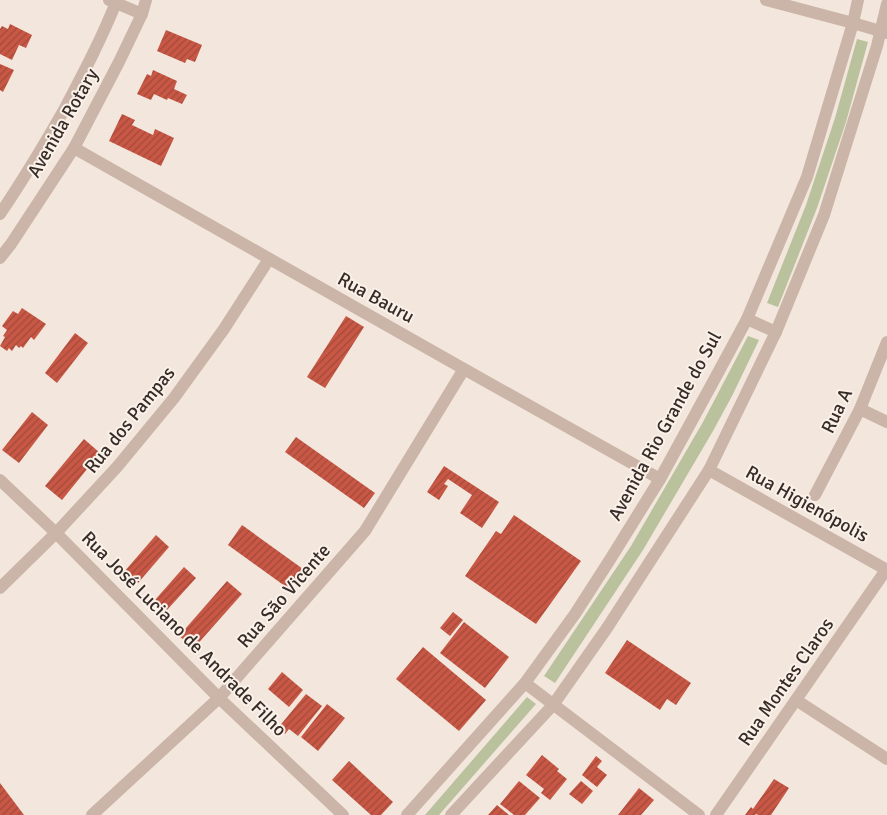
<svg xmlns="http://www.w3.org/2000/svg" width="887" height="815" font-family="Signika,sans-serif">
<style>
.green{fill:#b9c29c}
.building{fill:url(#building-hatch)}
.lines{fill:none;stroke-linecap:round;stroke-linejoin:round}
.minor{stroke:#cbb5a8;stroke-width:12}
.labels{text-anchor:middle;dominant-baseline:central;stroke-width:4;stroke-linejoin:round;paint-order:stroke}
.street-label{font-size:19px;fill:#382c28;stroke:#faf1e9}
</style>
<defs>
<pattern id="building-hatch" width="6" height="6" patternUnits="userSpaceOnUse" patternTransform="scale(1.25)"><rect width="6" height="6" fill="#c85845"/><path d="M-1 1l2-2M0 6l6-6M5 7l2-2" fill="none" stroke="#a3493a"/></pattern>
</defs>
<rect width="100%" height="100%" fill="#f3e6dc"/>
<!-- green -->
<g class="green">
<polygon points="857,39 868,42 846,122 817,208 778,307 767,303 806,205 835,118"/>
<polygon points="748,336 759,340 732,396 713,431 643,550 555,683 544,676 631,546 703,422"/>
<polygon points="527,697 536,704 439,815 425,815"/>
</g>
<!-- building -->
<g class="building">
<polygon points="10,24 32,35 26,48 19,45 12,60 0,54 0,29 2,26 8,29"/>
<polygon points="166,30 202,45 195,62 187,59 185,63 157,51"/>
<polygon points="0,64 14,70 3,92 0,90"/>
<polygon points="153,70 177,81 174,89 187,95 182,104 168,98 167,100 154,94 151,100 137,94 147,74 151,76"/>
<polygon points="122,114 135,120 132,125 153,135 155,129 174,138 161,166 109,141"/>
<polygon points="22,308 46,324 34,340 31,337 23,348 21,346 19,348 16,345 12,351 9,348 7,351 0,346 5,337 3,336 7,330 2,326 13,311 18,314"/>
<polygon points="346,316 364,327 325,388 307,377"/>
<polygon points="75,333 88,343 57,383 45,373"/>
<polygon points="32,412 48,425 19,463 2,450"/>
<polygon points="296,437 375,493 364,508 285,452"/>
<polygon points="84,439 100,453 62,500 45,486"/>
<polygon points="444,466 499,502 482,528 460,513 472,495 448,479 444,484 448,486 439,500 427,492"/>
<polygon points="514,515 581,561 536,624 465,576 496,531 501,534"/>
<polygon points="242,525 303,569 289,589 228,545"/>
<polygon points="156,535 169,547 138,583 124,572"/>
<polygon points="184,567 196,578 167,610 155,600"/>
<polygon points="227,581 242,594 194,648 179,636"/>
<polygon points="453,612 463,620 450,636 440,628"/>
<polygon points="464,622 509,657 485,688 440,653"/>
<polygon points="627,640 691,683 676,705 667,699 660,710 605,673"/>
<polygon points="423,647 486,700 459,731 396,679"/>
<polygon points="282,672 303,690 289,707 268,689"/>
<polygon points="306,694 322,706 298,736 289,729 285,734 278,728"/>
<polygon points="327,704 345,718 318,751 301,737"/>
<polygon points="542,755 559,769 557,771 567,779 550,800 541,793 544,789 526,775"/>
<polygon points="596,756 602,761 597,767 607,775 597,787 582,775"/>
<polygon points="349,761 393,802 381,815 371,815 332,780"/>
<polygon points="774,779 789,788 771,815 758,815 756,814 755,815 745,815 751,807 753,809"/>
<polygon points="519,781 540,798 525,815 514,815 500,804"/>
<polygon points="581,781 593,791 582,804 569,794"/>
<polygon points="0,783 24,815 0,815"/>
<polygon points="639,788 654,800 641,815 618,815"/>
<polygon points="497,805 509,815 488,815"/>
</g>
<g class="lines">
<!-- minor -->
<g class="minor">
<polyline points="109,0 142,14"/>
<polyline points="766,0 853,23 887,33"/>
<polyline points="74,148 464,369 660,479"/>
<path d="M0,214C23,180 44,145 64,110C83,74 102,38 117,0"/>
<polyline points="0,258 11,244 74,148 119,62 142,14 146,0"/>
<polyline points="747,319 776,332"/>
<polyline points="860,409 887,422"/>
<polyline points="709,470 887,570"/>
<polyline points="0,480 56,533 219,698 343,815"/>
<polyline points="815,495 860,409 887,342"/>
<polyline points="0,588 56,533 117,467 174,398 224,329 269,259"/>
<polyline points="525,683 699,815"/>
<polyline points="796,700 887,759"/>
<polyline points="92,815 219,698 365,531 464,369"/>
<polyline points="407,815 525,683 575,614 611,558 660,479 713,382 747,319 807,177 853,23 858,0"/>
<polyline points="451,815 553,705 607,628 709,470 776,332 824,215 877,46 887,4"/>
<polyline points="716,815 886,570"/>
</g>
</g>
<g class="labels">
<!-- street labels -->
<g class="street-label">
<text transform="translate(63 123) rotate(-60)">Avenida Rotary</text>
<text transform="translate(376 298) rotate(29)">Rua Bauru</text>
<text transform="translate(837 411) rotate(-64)">Rua A</text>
<text transform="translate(130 420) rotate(-51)">Rua dos Pampas</text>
<text transform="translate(665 426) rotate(-61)">Avenida Rio Grande do Sul</text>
<text transform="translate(807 504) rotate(29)">Rua Higienópolis</text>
<text transform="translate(284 596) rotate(-49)">Rua São Vicente</text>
<text transform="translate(184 634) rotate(45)">Rua José Luciano de Andrade Filho</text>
<text transform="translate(786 682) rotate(-55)">Rua Montes Claros</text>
</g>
</g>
</svg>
